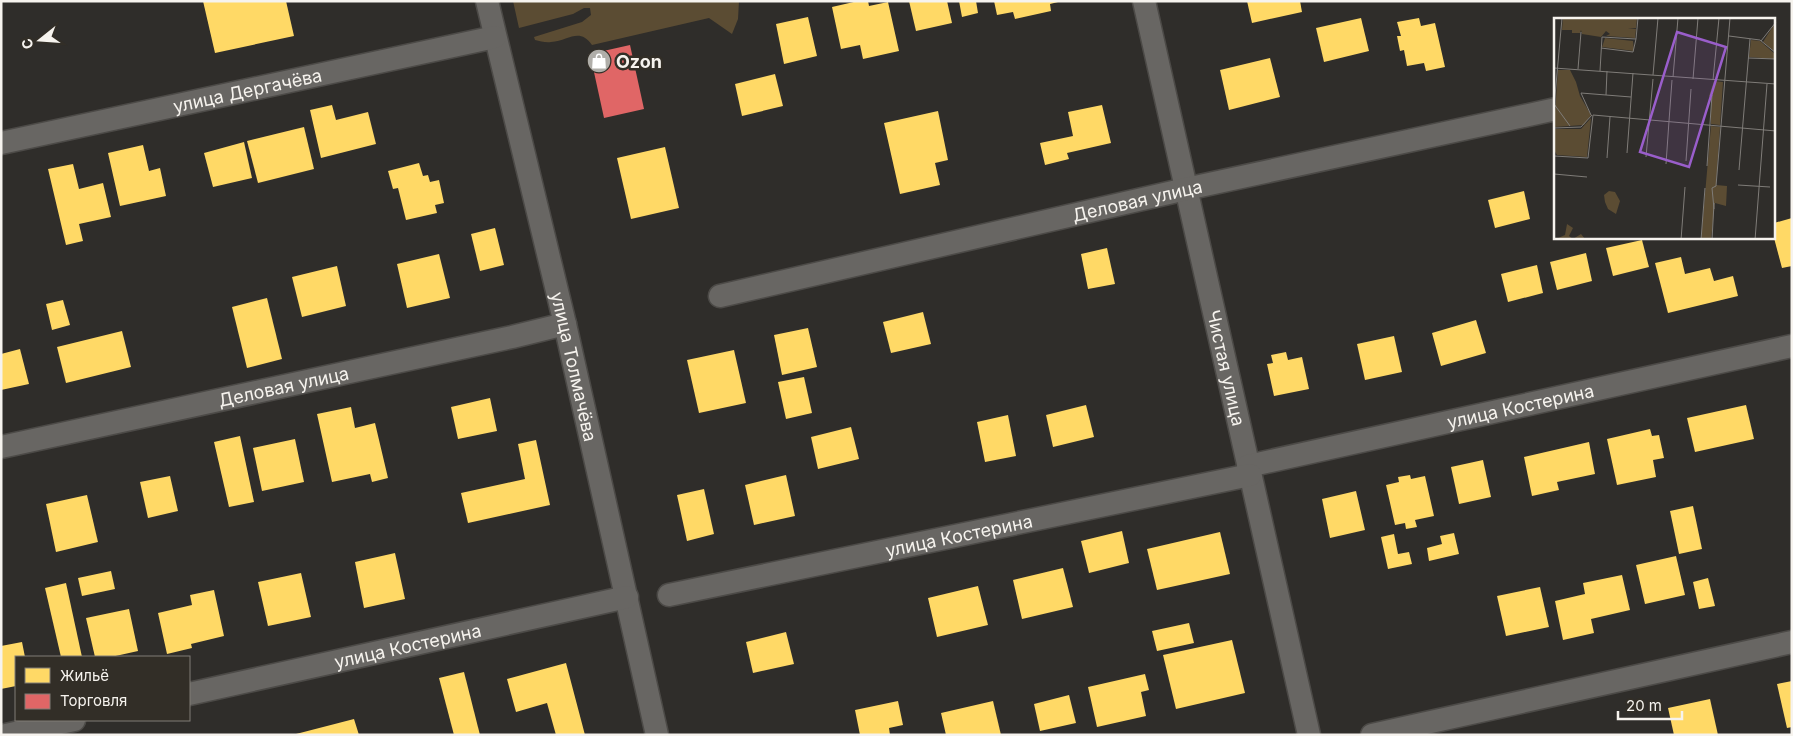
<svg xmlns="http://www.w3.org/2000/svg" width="1793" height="736" font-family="Inter,sans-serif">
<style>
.green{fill:#5b4c33}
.homes{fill:#ffd966}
.shops{fill:#e06666}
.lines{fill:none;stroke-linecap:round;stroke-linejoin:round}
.minor-casing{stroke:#4c4a47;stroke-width:25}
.minor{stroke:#686663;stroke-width:22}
.labels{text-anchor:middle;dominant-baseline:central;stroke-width:5;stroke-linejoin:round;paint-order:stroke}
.poi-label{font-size:18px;font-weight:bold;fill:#f6f3ee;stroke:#322e27;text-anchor:start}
.street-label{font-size:18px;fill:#f6f3ee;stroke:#322e27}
.inset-road{fill:none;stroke:#7f7c78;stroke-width:1}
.view{fill:#9a5ecb;fill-opacity:0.15;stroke:#9a5ecb;stroke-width:2.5}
.inset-edge{fill:none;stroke:#f6f3ee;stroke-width:2.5}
</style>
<rect width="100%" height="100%" fill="#2f2d2a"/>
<!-- green -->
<path class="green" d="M513,1H739L738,19L732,34L709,18L592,45C579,27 569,41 551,42C546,43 540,41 535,40L534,37L582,22L591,15L590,8H584L573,14L519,28Z"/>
<!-- homes -->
<g class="homes">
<polygon points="203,1 286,1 294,36 215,53"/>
<polygon points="858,1 868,1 869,6 888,2 899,51 863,59 860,45 841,49 832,7"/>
<polygon points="909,1 947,1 952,23 916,31"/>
<polygon points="959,1 976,1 978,13 962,17"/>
<polygon points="994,1 1058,1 1058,2 1050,4 1051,11 1015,19 1013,12 997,15"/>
<polygon points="1247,1 1300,1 1302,12 1252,23"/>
<polygon points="808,17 817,56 784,64 776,24"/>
<polygon points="1361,18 1369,51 1324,62 1316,28"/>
<polygon points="1419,18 1421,26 1435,23 1445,67 1426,71 1424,63 1407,66 1404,50 1400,51 1397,36 1401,36 1397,22"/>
<polygon points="1270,58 1280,97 1229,110 1220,70"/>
<polygon points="775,74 783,106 742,116 735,84"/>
<polygon points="332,105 336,120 368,112 376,144 321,158 310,110"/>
<polygon points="1102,105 1111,143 1067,153 1069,159 1045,165 1040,143 1073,136 1068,112"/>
<polygon points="938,111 948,160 935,163 940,185 900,194 884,123"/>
<polygon points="304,127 314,169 258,183 247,141"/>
<polygon points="244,142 252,178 213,187 204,153"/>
<polygon points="143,145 149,171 160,168 166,196 120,206 108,153"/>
<polygon points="665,147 679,208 631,219 617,158"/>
<polygon points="419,163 423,176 428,175 430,182 439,180 444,203 435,205 437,213 406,220 398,188 393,189 388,171"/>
<polygon points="73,164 79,189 103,183 111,217 79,224 83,241 66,245 48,169"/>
<polygon points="1524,191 1530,219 1495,228 1488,200"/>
<polygon points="1792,218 1792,266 1782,268 1774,238 1774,223"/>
<polygon points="495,228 504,265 480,271 471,234"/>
<polygon points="1642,240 1649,267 1613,276 1606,248"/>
<polygon points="1107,248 1115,284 1088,289 1081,254"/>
<polygon points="1586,253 1592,281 1557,290 1550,262"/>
<polygon points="439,254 450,298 407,308 397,264"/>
<polygon points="1681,257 1685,274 1710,268 1714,281 1733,276 1738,296 1668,313 1655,263"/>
<polygon points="1537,265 1543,293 1508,302 1501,274"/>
<polygon points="337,266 346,306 302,317 292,277"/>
<polygon points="267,298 282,359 247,368 232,307"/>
<polygon points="63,300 70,325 52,330 46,304"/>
<polygon points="923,312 931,344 891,353 883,322"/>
<polygon points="1476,320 1486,353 1441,366 1432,333"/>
<polygon points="808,328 817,367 782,375 774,335"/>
<polygon points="122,331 131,367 66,383 57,347"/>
<polygon points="1394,336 1402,372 1365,380 1357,344"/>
<polygon points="20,349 29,384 1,390 1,354"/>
<polygon points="734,350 746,403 699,413 687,360"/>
<polygon points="1286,352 1288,360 1302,357 1309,389 1274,396 1267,364 1273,363 1271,355"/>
<polygon points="804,377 812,413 786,419 778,382"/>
<polygon points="490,398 497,431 458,439 451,407"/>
<polygon points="1086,405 1094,437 1053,447 1046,415"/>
<polygon points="1746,405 1754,439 1695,452 1687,418"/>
<polygon points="351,407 355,428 375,423 388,478 372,482 370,474 332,482 317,414"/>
<polygon points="1008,415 1016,456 985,462 977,422"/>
<polygon points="851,427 859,459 818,469 811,437"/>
<polygon points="1650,429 1652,436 1659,435 1664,458 1653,460 1656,477 1617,485 1607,439"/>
<polygon points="240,436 254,502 229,507 214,442"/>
<polygon points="295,439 304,482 262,491 253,448"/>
<polygon points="536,440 550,505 468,523 461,493 525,479 518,444"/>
<polygon points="1589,442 1595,474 1557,482 1559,490 1532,496 1524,457"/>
<polygon points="1483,460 1491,497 1459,504 1451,467"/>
<polygon points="786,475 795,516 754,525 745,485"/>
<polygon points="1410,475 1411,479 1425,476 1434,516 1415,520 1417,527 1406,529 1405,523 1395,525 1386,485 1399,482 1398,477"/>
<polygon points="170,476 178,511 148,518 140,482"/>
<polygon points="704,489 714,534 687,541 677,495"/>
<polygon points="1356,491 1365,530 1330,538 1322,499"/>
<polygon points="87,495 98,542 56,552 46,504"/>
<polygon points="1693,506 1702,549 1679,554 1670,511"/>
<polygon points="1122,531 1129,563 1089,573 1081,541"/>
<polygon points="1220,532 1230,574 1157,590 1147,549"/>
<polygon points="1454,533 1459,554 1429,561 1427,548 1442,544 1440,536"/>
<polygon points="1394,534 1398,554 1409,552 1412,564 1388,569 1381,537"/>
<polygon points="395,553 405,599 364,608 355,562"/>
<polygon points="1676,556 1685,595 1645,604 1636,565"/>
<polygon points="1063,568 1073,607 1022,619 1013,580"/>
<polygon points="111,571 115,589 82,596 78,578"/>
<polygon points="301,573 311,617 268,626 258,582"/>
<polygon points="1622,575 1630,610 1591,619 1594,633 1563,640 1555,601 1585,594 1583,583"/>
<polygon points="1708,578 1715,606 1699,609 1693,582"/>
<polygon points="66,583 82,657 61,657 45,588"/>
<polygon points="978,586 988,625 937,637 928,598"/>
<polygon points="1540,587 1549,627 1506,636 1497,596"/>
<polygon points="214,590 224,636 191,644 192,648 167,654 158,613 192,605 190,595"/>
<polygon points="129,609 138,651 111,657 95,657 86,618"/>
<polygon points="1189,623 1194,643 1157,651 1152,631"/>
<polygon points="786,632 794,664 753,673 746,642"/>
<polygon points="1232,640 1245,693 1176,709 1163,655"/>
<polygon points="22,642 25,657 16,657 16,686 1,689 1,646"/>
<polygon points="566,663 585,735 556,735 547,703 516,712 507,679"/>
<polygon points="464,672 480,735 454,735 439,678"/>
<polygon points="1145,674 1149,690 1141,692 1146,716 1097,727 1088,687"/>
<polygon points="1792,681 1792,727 1787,728 1777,684"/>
<polygon points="1069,695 1076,723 1040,731 1034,704"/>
<polygon points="1710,699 1718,735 1674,735 1668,708"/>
<polygon points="898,701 903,725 889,728 890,735 860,735 855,710"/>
<polygon points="993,701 1001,735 946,735 941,713"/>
<polygon points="354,719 359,735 296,735 296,734"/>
</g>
<!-- shops -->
<polygon class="shops" points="630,45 644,109 604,118 590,54"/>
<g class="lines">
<!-- minor casing -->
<g class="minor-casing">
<g id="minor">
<path id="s1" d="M487,1L565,324L657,735"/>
<path id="s2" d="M1144,1L1309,735"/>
<path id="s3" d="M1,143L495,37"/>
<path id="s4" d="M720,296L1186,189L1556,109"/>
<path id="s5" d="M1,447L512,337L565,324"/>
<path id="s6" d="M1248,466L1792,346"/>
<path id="s7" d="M669,595L1250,475"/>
<path id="s8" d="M189,694L627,597"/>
<polyline points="6,735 74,720"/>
<polyline points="1372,735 1792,642"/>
</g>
</g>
<!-- minor -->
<use href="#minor" class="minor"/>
</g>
<!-- icons -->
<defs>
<g id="shop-disc" transform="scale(1.25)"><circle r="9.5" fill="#b0aea9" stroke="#322e27"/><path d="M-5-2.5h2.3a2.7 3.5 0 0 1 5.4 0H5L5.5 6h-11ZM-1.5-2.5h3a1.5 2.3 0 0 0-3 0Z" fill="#fff"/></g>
</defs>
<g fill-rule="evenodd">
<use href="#shop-disc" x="599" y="61"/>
</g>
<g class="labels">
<!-- poi labels -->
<g class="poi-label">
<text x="616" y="61">Ozon</text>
</g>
<!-- street labels -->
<g class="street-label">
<text stroke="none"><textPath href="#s3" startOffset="252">улица Дергачёва</textPath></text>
<text stroke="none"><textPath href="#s4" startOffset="428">Деловая улица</textPath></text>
<text stroke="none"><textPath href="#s1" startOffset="376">улица Толмачёва</textPath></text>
<text stroke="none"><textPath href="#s2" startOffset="376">Чистая улица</textPath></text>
<text stroke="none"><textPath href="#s5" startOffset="289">Деловая улица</textPath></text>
<text stroke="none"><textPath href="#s6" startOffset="279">улица Костерина</textPath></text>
<text stroke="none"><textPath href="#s7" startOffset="296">улица Костерина</textPath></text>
<text stroke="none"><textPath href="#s8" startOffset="224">улица Костерина</textPath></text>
</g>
</g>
<!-- overview -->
<g transform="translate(1554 18)">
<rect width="221" height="221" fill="#2f2d2a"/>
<path d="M9,0H83L82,10L74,11H82L81,20L52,18L56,16L52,13L47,19L28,16L27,12L26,15H18V12H8ZM221,5V34L209,24ZM51,20L79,23L80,33L48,29ZM197,22L206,23L221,36V41L195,39ZM4,52H16L22,64L26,78L37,97L30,107L0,109ZM160,63L169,64L166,107L157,106V79L155,78ZM37,100L33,139L3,137L0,132L1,111H27ZM157,108L166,109L162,167L173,168L172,188L161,185L157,221L147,222ZM55,173L61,174L66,183L62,196L54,191L51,184L50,177ZM13,206L19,210L15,218L19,221L27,216L31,221H2L11,217Z" fill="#5b4c33"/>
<path class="inset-road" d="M175,18L206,22L222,35M207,23L222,4M47,30L79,34L82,21M194,40L222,41M0,50L222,66M24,51L27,14M46,53L48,19L82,21L84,0M99,57L104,0M119,59L124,0M139,61L144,0M159,62L165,0M52,77L53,53M0,86L16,108M0,89L8,0M37,97L27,75L77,79M39,97L222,113M115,103L118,62M0,110L27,109L38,97M73,135L79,55M0,138L34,140L39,97M92,139L99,61M53,140L56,99M132,143L137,71M112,146L115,103M153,148L158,77M185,152L196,21M0,156L33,159M184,167L216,169M160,191L158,170L162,168L176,0M127,222L131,169M147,222L151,170M158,222L160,185M201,222L213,66"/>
<path class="view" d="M123,14L172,29L135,149L86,134Z"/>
<rect width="221" height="221" class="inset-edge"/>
</g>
<!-- border -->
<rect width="1793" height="736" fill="none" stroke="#f6f3ee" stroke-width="5"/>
<!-- legend -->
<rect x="15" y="656" width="175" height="65" fill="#322e27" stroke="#807d77"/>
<rect x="25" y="668" width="25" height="15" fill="#ffd966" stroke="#807d77"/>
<text x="60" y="681" font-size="15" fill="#f6f3ee">Жильё</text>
<rect x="25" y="694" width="25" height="15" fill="#e06666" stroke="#807d77"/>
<text x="60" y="706" font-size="15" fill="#f6f3ee">Торговля</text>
<!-- north arrow -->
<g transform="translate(40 40) rotate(253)" stroke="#322e27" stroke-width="4" paint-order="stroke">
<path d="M0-4L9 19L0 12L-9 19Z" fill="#f6f3ee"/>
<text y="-8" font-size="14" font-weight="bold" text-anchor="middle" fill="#f6f3ee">С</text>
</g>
<!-- scale -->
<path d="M1618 711v8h64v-8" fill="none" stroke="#f6f3ee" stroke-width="2.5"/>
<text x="1626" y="711" font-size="15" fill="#f6f3ee" stroke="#322e27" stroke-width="4" paint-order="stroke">20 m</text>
</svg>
